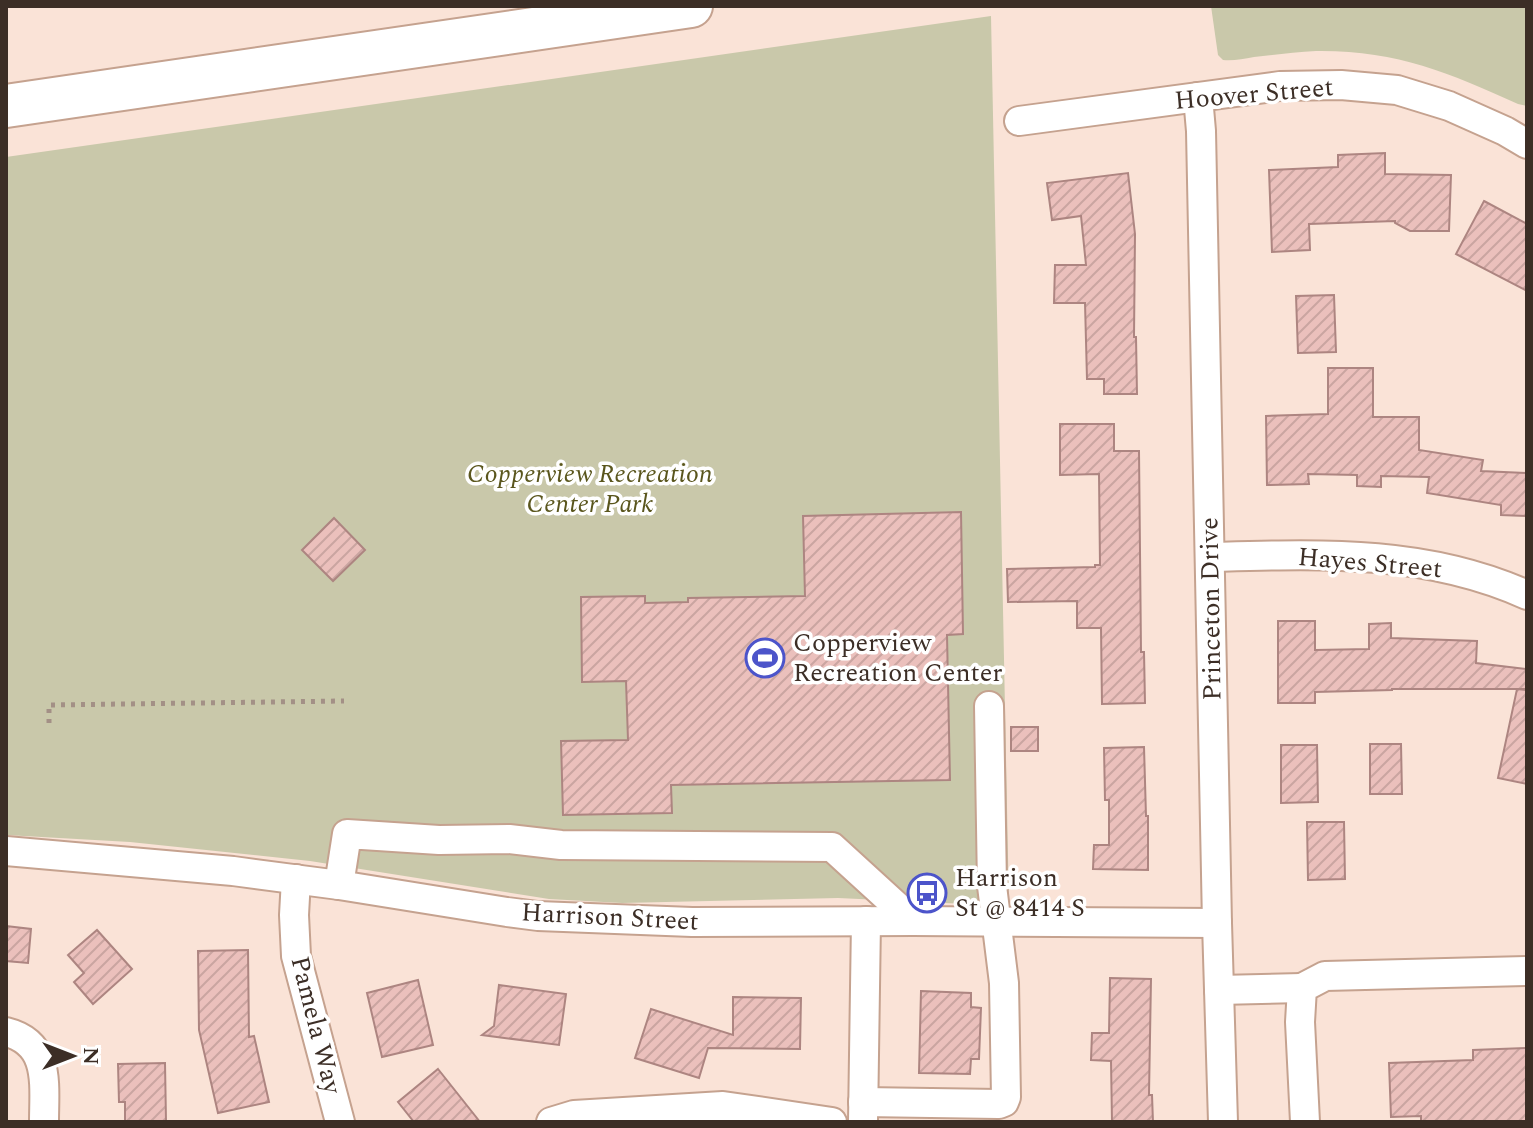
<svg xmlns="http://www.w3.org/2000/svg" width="1533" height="1128" font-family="Spectral,serif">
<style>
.green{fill:#c9c8aa}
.building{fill:url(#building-hatch);stroke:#ad8581;stroke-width:2}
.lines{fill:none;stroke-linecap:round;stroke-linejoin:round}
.minor-casing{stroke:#c5a28f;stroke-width:32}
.highway-casing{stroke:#c5a28f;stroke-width:46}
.path{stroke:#a39086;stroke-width:5;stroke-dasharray:4 6;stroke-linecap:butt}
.minor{stroke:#fff;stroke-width:28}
.highway{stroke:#fff;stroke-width:42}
.labels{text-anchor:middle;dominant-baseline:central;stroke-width:7;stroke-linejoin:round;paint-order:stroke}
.street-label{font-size:26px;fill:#3c2e26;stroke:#fff}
.park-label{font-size:26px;font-style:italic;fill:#5a561d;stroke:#fff}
.poi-label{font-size:26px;fill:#3c2e26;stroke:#fff;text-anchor:start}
</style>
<defs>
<pattern id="building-hatch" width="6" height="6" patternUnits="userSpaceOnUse" patternTransform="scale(2)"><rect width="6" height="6" fill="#ebc0bc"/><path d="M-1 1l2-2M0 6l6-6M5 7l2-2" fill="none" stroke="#caa5a1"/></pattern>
</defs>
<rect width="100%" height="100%" fill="#fae3d7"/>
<!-- green -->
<g class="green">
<path d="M1211,6H1527V106L1518,104C1447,72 1396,50 1316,51C1295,52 1274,55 1254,57C1243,59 1233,61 1223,60L1218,55Z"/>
<polygon points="991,16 1009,906 838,898 622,903 549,899 310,861 130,842 6,835 6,157"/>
</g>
<!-- building -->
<g class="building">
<polygon points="1385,153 1385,174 1451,175 1449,231 1410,231 1395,223 1395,221 1309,224 1310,250 1272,252 1269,170 1338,167 1338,155"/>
<polygon points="1128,173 1135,234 1134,337 1136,337 1137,394 1104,394 1104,379 1087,379 1085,303 1054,303 1055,265 1086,265 1081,216 1052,220 1047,183"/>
<polygon points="1484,201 1527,224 1527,291 1456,254"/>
<polygon points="1334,295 1336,352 1298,353 1296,296"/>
<polygon points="1328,368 1373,368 1373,417 1419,417 1419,450 1483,460 1481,471 1527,473 1527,516 1501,515 1501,505 1427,493 1429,477 1381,476 1381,487 1357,486 1357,475 1308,474 1309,484 1267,485 1266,416 1328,414"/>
<polygon points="1060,424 1114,424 1114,451 1139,451 1141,652 1144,652 1145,703 1102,704 1101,628 1077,628 1077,601 1008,602 1007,569 1095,567 1095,565 1100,565 1099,474 1060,475"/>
<polygon points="961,512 963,634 947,635 950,780 671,785 672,813 563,815 561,741 628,740 626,681 582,682 581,597 645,596 645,603 688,602 688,598 805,596 803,516"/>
<polygon points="334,518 365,550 333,581 302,550"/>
<polygon points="1278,621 1315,621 1315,650 1369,649 1369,624 1391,623 1391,638 1477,641 1476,663 1527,669 1527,689 1392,689 1392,690 1315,692 1315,703 1278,703"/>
<polygon points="1517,689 1527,690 1527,784 1498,778"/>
<rect x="1011" y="727" width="27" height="24"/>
<polygon points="1370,744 1401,744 1402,794 1370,794"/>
<polygon points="1281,745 1317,745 1318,802 1281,803"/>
<polygon points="1144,747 1146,816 1148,816 1148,870 1093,869 1094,845 1109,845 1109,800 1105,800 1104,748"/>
<polygon points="1307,822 1344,822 1345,879 1308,880"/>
<polygon points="6,926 31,929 28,963 6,961"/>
<polygon points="97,930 132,969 93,1004 74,982 84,973 68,955"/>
<polygon points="248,950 249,1037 254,1036 269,1102 218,1113 199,1030 198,951"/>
<polygon points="1110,978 1151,979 1149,1095 1152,1095 1153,1122 1112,1122 1111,1061 1091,1060 1092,1033 1109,1033"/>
<polygon points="418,980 433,1045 382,1057 367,993"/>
<polygon points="499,985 566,994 559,1045 482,1035 494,1026"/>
<polygon points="921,991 971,993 971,1007 981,1008 979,1059 971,1059 970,1074 919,1073"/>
<polygon points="733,997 801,998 800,1049 708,1048 699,1078 635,1058 651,1009 733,1035"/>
<polygon points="1527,1048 1527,1122 1421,1122 1421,1116 1391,1117 1389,1063 1473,1060 1473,1050"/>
<polygon points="165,1063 166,1121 125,1122 125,1102 119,1102 118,1064"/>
<polygon points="438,1069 480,1122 414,1122 398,1102"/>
</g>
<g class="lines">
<!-- minor casing -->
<g class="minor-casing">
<g id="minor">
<polyline points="1198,97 1201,131 1217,923 1223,1122"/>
<polyline points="1019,121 1280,86 1341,85 1397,90 1449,106 1505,131 1527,144"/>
<path d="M1210,557C1319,554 1425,549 1527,595"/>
<polyline points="6,851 233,871 339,885 507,912 538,916 692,922 913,921 1217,923"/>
<polyline points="296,879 294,915 296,956 340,1122"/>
<polyline points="339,885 347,834 439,840 509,839 561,845 832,847 913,921"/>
<polyline points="1219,990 1302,988"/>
<path d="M6,1032C51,1043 44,1085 44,1122"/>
<polyline points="863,1102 999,1104 1004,1102 1006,1097 1004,983 992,886 989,706"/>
<polyline points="551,1122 574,1115 723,1106 832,1122"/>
<polyline points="863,1122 866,921"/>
<polyline points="1305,1122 1300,1022 1302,988 1325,976 1527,971"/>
</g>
</g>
<!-- highway casing -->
<g class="highway-casing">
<polyline id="highway" points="6,106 691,6"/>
</g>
<!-- path -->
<polyline class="path" points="49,723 49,705 344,701"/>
<!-- minor -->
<use href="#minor" class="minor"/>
<!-- highway -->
<use href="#highway" class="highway"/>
</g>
<!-- icons -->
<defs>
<g id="stadium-ring" transform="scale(2)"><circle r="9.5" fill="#fff" stroke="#4c54ca" stroke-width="1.5"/><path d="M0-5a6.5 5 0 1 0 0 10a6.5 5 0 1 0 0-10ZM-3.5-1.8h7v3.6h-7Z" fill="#4c54ca"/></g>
<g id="bus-ring" transform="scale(2)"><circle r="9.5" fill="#fff" stroke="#4c54ca" stroke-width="1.5"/><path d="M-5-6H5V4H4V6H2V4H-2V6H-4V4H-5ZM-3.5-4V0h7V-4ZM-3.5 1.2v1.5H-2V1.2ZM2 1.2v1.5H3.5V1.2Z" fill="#4c54ca"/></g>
</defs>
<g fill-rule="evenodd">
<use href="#stadium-ring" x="765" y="658"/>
<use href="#bus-ring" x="927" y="893"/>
</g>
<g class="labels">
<!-- street labels -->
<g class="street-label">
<text transform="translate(1254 94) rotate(-5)">Hoover Street</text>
<text transform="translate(1370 563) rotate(5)">Hayes Street</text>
<text transform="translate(1211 609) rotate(-91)">Princeton Drive</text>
<text transform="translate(610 917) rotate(3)">Harrison Street</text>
<text transform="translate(316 1025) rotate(76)">Pamela Way</text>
</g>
<!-- park labels -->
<g class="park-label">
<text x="590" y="474">Copperview Recreation<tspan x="590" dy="30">Center Park</tspan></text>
</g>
<!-- poi labels -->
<g class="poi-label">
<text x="793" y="643">Copperview<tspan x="793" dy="30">Recreation Center</tspan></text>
<text x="955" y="878">Harrison<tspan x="955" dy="30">St @ 8414 S</tspan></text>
</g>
</g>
<!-- border -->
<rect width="1533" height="1128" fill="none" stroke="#3c2e26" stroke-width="16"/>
<!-- north arrow -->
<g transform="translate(72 1056) rotate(90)" stroke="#ffffff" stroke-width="6" paint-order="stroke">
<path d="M0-6L14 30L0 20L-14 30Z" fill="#3c2e26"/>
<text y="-12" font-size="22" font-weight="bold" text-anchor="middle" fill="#3c2e26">N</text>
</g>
</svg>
